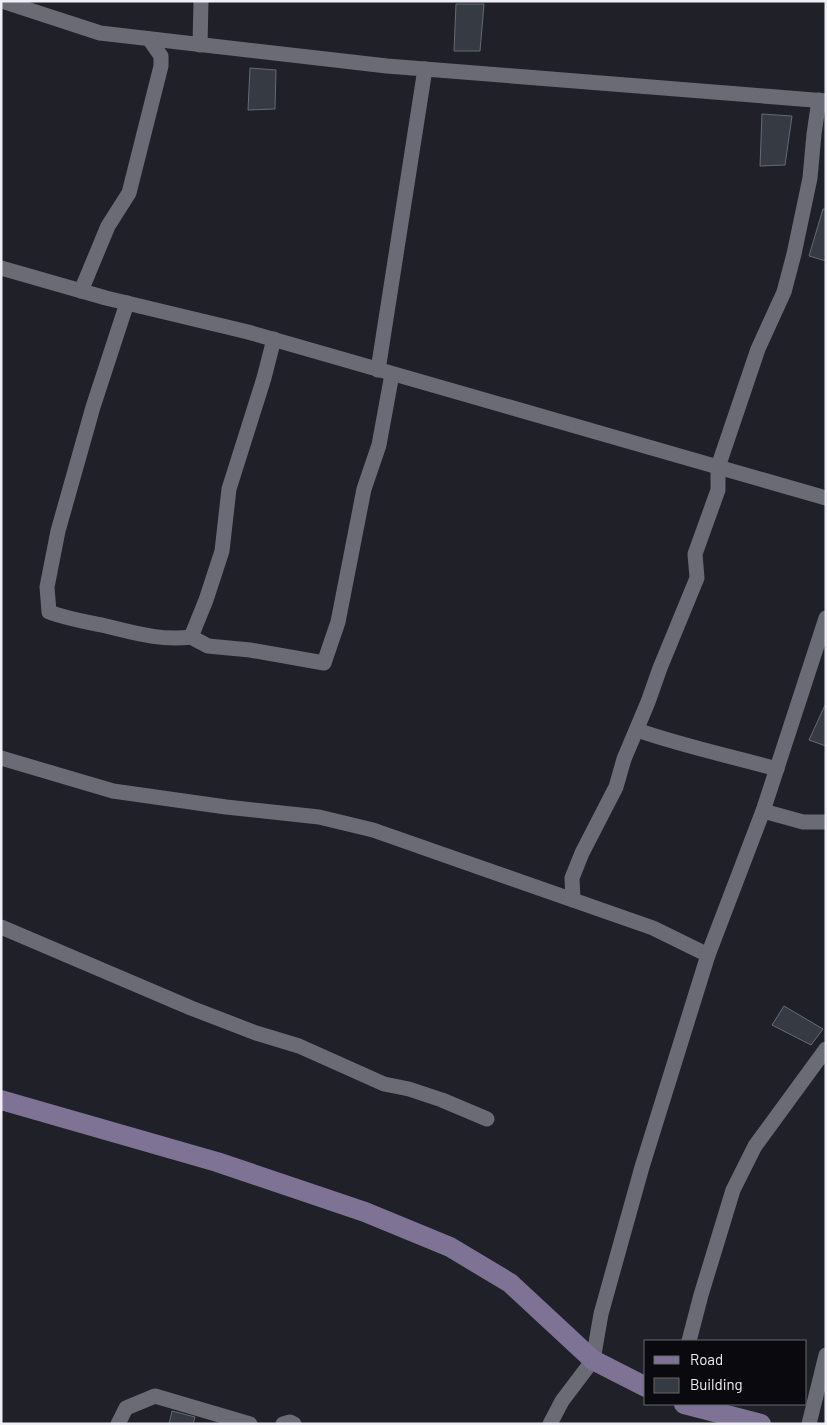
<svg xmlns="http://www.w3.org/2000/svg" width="827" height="1425" font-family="Barlow,sans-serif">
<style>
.building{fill:#363a43;stroke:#656a73}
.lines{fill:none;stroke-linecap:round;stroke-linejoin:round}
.street{stroke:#6b6b75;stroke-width:15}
.secondary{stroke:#7e7295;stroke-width:20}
</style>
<rect width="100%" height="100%" fill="#202029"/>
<!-- building -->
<g class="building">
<polygon points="456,4 484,4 480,51 454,51"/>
<polygon points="250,68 276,70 275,109 248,110"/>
<polygon points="762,114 792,116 785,165 760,166"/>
<polygon points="823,209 826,209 826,261 809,256"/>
<polygon points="826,703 826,746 809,740"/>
<polygon points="784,1006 823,1029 811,1045 772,1025"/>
<polygon points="172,1411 195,1417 193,1424 169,1424"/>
</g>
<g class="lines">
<!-- street -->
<g class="street">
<polyline points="2,1 100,33 387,66 826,101"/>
<polyline points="200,45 201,1"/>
<polyline points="1,268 106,298 248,332 826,498"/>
<polyline points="81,291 108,226 129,193 161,66 161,56 149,39"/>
<path d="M127,303L93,407L58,531L47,587L49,612C68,619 87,622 106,626C135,633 161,641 191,637L206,600L222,551L229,489L264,378L274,339"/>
<polyline points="378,370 425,69"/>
<polyline points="191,637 208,646 250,650 324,663 338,622 364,489 379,445 392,374"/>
<path d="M637,730C683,746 730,756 777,769"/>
<polyline points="1,758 113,791 226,807 319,817 373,830 653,928 708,955"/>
<polyline points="763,811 803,822 826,822"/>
<polyline points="573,900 572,878 582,853 616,787 624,759 648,702 660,668 697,578 695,554 718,490 718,467 758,349 784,292 794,254 810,178 814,134 819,100"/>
<polyline points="1,927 191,1008 256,1033 299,1046 384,1084 409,1089 442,1100 487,1119"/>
<polyline points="689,1341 701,1295 733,1190 755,1146 826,1049"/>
<polyline points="118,1424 126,1408 155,1396 250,1424"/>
<polyline points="283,1424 290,1422 294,1424"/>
<polyline points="550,1424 562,1401 593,1360 601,1314 642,1167 708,955 763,811 826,618"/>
<polyline points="809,1424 826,1355"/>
</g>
<!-- secondary -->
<g class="secondary">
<polyline points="1,1100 217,1162 365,1212 450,1247 510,1283 593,1360 646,1387"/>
<polyline points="684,1404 761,1424"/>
</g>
</g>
<!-- border -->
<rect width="827" height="1425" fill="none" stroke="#efeff5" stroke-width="5"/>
<!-- legend -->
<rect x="644" y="1340" width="162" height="65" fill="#0a0a0e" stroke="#66666a"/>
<rect x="654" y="1356" width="25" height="8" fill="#7e7295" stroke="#66666a"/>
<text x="690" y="1365" font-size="15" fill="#efeff5">Road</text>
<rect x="654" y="1378" width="25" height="15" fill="#363a43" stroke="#66666a"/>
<text x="690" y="1390" font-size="15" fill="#efeff5">Building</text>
</svg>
